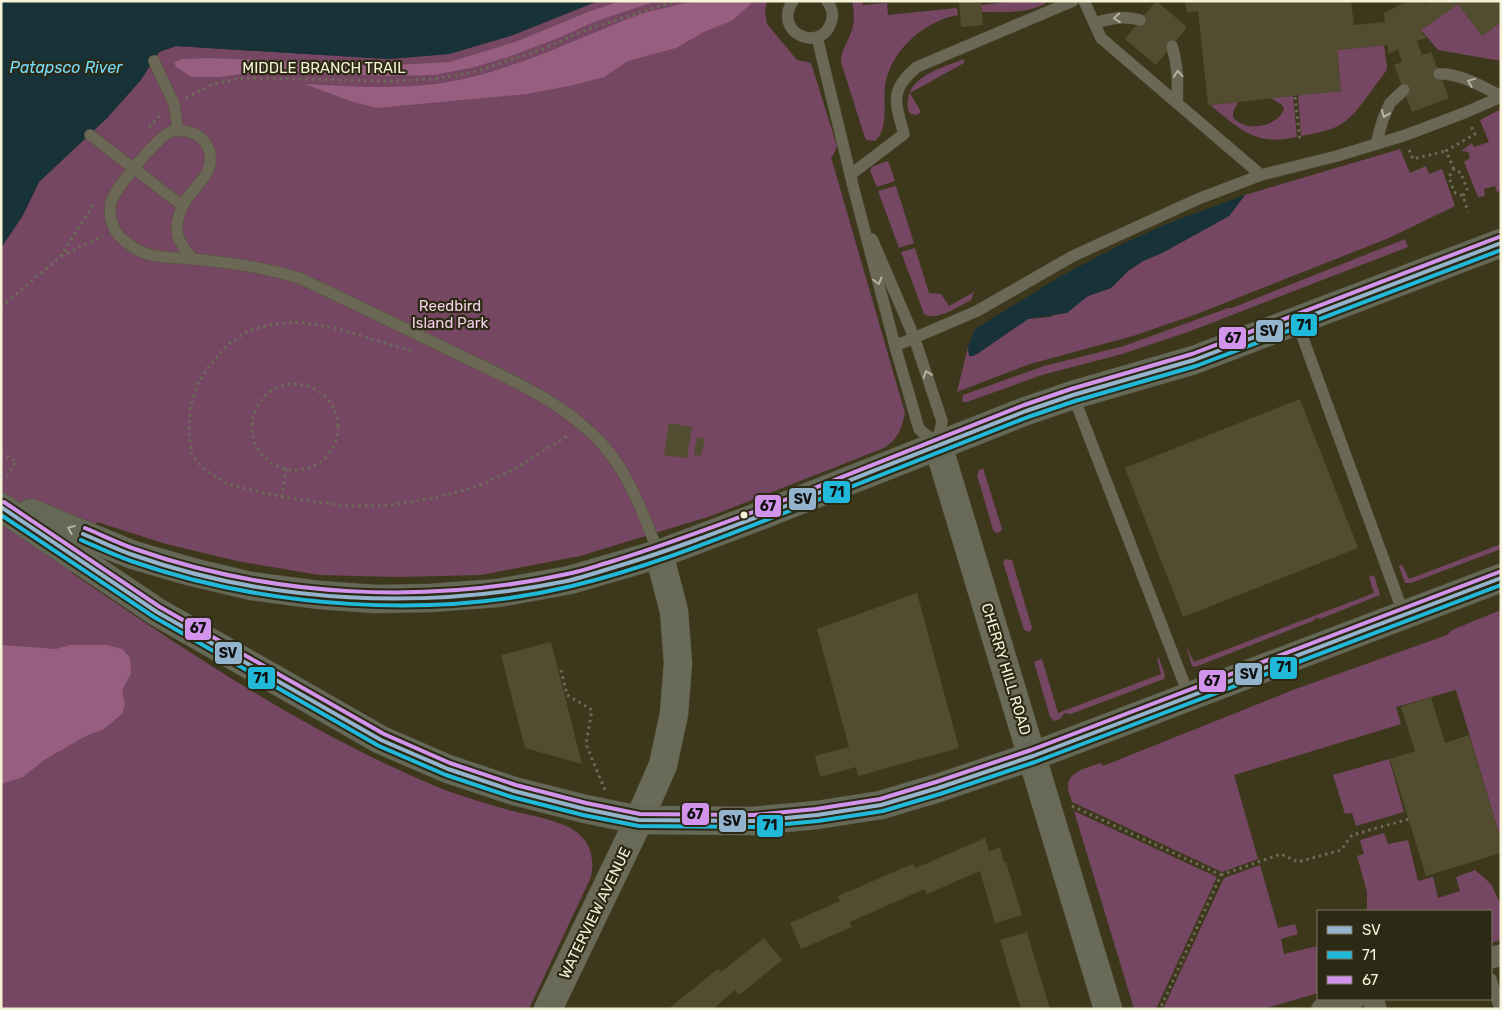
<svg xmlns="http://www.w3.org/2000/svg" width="1502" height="1010" font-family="Rubik,sans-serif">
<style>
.green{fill:#754762}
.forest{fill:#985e80}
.water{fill:#173339}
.building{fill:#524d31}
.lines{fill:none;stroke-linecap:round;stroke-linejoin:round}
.lane-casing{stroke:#55523c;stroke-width:12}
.street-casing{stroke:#55523c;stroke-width:22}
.secondary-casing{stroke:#55523c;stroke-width:29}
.primary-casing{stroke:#55523c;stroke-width:29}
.path{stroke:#6d6a59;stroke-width:3;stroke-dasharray:2.5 4;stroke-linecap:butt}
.lane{stroke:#6b6956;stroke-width:11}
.street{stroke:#6b6956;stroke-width:21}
.secondary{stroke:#6a6a58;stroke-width:28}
.primary{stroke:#656856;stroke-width:28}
.bus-1-casing{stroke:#2c2914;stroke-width:8}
.bus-2-casing{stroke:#2c2914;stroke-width:8}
.bus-3-casing{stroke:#2c2914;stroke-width:8}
.bus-1{stroke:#94b4ce;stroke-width:4}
.bus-2{stroke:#20b9da;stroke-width:4}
.bus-3{stroke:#d193ec;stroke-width:4}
.oneway{stroke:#b7b49e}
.oneway2{stroke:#b5b49e}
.bus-dot{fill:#f6f2d8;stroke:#2c2914;stroke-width:2}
.labels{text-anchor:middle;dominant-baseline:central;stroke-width:4.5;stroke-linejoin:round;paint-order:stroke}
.street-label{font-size:15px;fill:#f6f2d8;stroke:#2c2914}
.park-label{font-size:15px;fill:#f5cfe7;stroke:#2c2914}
.water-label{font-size:16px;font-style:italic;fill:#75dcfd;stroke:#2c2914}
.line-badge{stroke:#2c2914;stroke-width:2}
.pale-badge-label{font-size:14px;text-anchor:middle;font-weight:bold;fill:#111}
</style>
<rect width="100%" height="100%" fill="#3d381c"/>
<!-- green -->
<g class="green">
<path d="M598,1H748L751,4L754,1H767L765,10L767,24L797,60L811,63L837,146L834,154L831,157L905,413C901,430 899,438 884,448L711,516L580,556L481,575L397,577L319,575L237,561L166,544L97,522L72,573C190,654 312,736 445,790C467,798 491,805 513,811C551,821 601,824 591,877L529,1009H1V248L23,215L39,182L107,118L140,81L159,52L176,46L388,59L449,54L513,35Z"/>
<path d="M852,1H861L863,5L887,3L888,15L957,8L958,15C924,21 890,51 885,86C883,103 889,129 875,141L867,140L865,138L841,62C841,50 848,42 852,30C855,21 854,11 852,1Z"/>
<path d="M1019,1H1046V3C1027,14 1004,12 982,12L981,5Z"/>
<polygon points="1458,4 1482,36 1501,22 1501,61 1438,50 1421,30"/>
<path d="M1384,45L1387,67L1386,71C1374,86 1358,113 1343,123C1332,131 1315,133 1301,136L1298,95L1341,91L1337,50Z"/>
<path d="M964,59V63L910,93L921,112L917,115L911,114C907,110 907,105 908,99C911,75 945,67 964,59Z"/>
<path d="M1293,96L1297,137C1255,146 1241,130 1210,105L1238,102L1233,112V117C1244,133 1278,127 1284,109L1282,105L1271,98Z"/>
<polygon points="1501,109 1501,191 1497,192 1495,186 1484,189 1485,196 1478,197 1464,162 1470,158 1468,152 1461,151 1472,143 1474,147 1489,142 1480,120"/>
<polygon points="1400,149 1410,173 1426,166 1429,174 1442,169 1455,206 1389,238 1197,314 1133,336 1030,364 957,392 968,347 969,355 977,354 1028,319 1051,317 1088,296 1111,288 1128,271 1143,261 1162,253 1229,216 1245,195"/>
<polygon points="887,161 889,163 895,181 877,187 870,171 872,167"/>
<polygon points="896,186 914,243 899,248 878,191"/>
<polygon points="1405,239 1408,247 1188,332 1122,354 1042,375 967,402 962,402 963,395 1044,366 1124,346 1228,308 1232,308"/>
<path d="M915,248L929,293L941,294L949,306L974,292L971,300C959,306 937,322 924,314L901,252Z"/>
<polygon points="983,468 1002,529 1000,532 996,533 993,530 977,475 979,470"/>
<polygon points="1501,544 1501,549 1411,583 1405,583 1399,566 1402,565 1409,579"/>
<polygon points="1006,559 1012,560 1032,628 1030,632 1024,630 1003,562"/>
<polygon points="1374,575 1380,595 1320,619 1316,618 1313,621 1195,667 1192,666 1186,646 1194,662 1374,593 1369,577"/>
<path d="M1501,610V840L1456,690L1396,707L1401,724L1234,775L1258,859L1222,872L1072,802C1071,798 1068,792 1068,787C1067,771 1090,767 1101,763L1103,766L1293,690L1447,635L1452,630Z"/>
<polygon points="1157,658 1159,658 1165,675 1164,679 1071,714 1065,713 1060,719 1054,721 1050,717 1034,662 1042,659 1058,713 1161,674"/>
<polygon points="1389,759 1404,812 1356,826 1352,813 1345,814 1333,775"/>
<polygon points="1074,811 1217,877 1156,1009 1134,1009"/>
<polygon points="1384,833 1388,844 1408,840 1418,881 1433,877 1438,898 1460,891 1456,877 1475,870 1491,884 1500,903 1501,940 1491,943 1491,911 1367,911 1367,892 1357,856 1364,854 1360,840"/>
<polygon points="1260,865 1278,928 1295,924 1298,934 1281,939 1284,954 1318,946 1318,993 1263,1009 1163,1009 1224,878"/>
</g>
<!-- forest -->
<g class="forest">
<polygon points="621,1 656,1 594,22 558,38 514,55 475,67 434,75 391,76 256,72 219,77 192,77 176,67 174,62 183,59 209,58 396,65 450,62 515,42 588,12"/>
<path d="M693,1H754L733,20L704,32L676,48L628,61L604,77L574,85L527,94L377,108L350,101L305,84C360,87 419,91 472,77C527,63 578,39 630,18C650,10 672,7 693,1Z"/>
<polygon points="1,645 56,649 70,645 107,645 122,649 130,658 131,674 122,690 125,704 122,714 104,729 86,736 44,760 23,777 1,784"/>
</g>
<!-- water -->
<g class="water">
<polygon points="1,1 598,1 513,35 449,54 388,59 176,46 159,52 140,81 107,118 39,182 23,215 1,248"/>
<polygon points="1245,195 1229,216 1162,253 1143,261 1128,271 1111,288 1088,296 1067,313 1028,319 977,354 973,356 969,356 968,347 975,329 1061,276 1118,246 1166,224"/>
</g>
<!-- building -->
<g class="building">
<polygon points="959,1 981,1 983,25 961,27"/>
<polygon points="1156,1 1187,27 1156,65 1125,39"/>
<polygon points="1185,1 1351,1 1354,25 1385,22 1384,13 1408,1 1423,1 1425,4 1428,1 1501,1 1501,22 1482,36 1458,4 1421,30 1426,38 1417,41 1422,55 1431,52 1449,98 1412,112 1394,65 1402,62 1398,49 1388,54 1388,45 1337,50 1341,91 1208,105 1198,11 1187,13"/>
<polygon points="1300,399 1358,548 1183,617 1125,468"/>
<polygon points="669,423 692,427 687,458 664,455"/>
<polygon points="697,437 705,439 701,456 694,455"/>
<polygon points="917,593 959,748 858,776 856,767 820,777 815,756 849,747 817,629"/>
<polygon points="551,642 582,764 525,748 501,655"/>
<polygon points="1431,697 1445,743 1469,735 1501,840 1501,853 1426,876 1390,759 1415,751 1401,707"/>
<polygon points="985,838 989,852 1000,847 1004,862 1006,862 1022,915 995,923 980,871 927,894 924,889 850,922 852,927 801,949 790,923 840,901 838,896 901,869 913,864 916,868"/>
<polygon points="1027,932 1031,946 1050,1009 1021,1009 1012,980 1000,940"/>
<polygon points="764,938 782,960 739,995 735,990 713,1009 668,1009 718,969 721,972"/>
</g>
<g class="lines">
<!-- lane casing -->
<g class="lane-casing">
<g id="lane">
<path d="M793,1C771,33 824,56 832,19C833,13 831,6 827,1"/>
<polyline points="1084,1 1101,38 1261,175"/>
<path d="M1094,23C1110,19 1124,15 1140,20"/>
<polyline points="817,37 854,190 895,346 919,429 938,445"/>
<path d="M1172,46C1178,66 1178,83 1177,103"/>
<polyline points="154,61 174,104 178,131"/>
<path d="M1439,74C1460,73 1483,87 1501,96"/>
<polyline points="90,135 183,206"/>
<polyline points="1376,144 1383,119 1390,103 1404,90"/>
<path d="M850,175L904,134C895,102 889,90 917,67L1073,1"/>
<polyline points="872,239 914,337 942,421 938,444"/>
<path d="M192,259C184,248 176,239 177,225C178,219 180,212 182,207C190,189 214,176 210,154C209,148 207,143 201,138C194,132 182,129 173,131C160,133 115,189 111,202C109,211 110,219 114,228C117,237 133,248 142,252C158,259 177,257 194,259C231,263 263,267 299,278C349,301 398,325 447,349C501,375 563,400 604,446C631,477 644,517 659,554"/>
<polyline points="1297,322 1404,615"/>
<polyline points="895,346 977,311 1073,256 1198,199 1261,175 1337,156 1406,135 1464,113 1501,97"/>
<polyline points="1073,395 1189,696"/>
<polyline points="1491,979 1500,1009"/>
</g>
</g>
<!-- street casing -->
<g class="street-casing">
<g id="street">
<polyline points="1491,958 1501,955"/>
<polyline points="1373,999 1376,1009"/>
<polyline points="1322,1009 1355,999"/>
</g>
</g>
<!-- secondary casing -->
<g class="secondary-casing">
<g id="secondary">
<polyline points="938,445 1108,1009"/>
<polyline points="548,1009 639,820 663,765 674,714 678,663 674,611 659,554"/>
</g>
</g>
<!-- primary casing -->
<g class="primary-casing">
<g id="primary">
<polyline points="1,507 157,612 381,740 448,769 514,791 585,809 639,820 753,821 817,815 881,805 938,788 1033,756 1501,578"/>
<polyline points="31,513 133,555 192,572 251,586 319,595 375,599 430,598 498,593 570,580 659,554 752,519 1026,411 1073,395 1194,360 1501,243"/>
</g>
</g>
<!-- path -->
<g class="path">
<polyline points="1295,97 1300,141"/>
<polyline points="186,98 211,85 240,78 391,81 434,79 474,72 543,49 585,30 676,1"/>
<polyline points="149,127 160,116"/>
<polyline points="1409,150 1413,159 1446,151"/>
<polyline points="1454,169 1446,151 1475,134 1471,126"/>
<polyline points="1463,196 1467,189 1461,173 1454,169 1449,177 1454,192 1463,196 1468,212"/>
<polyline points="61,256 103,236"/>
<polyline points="1,307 61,256 94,203"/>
<polyline points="411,351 336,328 299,322 273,324 248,331 228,344 210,365 198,383 190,409 189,433 192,455 204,469 227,484 282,497 347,506 392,505 433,498 476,487 515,469 567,436"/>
<circle cx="295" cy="427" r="43"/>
<polyline points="1,453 16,461 7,476"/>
<polyline points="282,497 286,469"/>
<polyline points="561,670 567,695 592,710 586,744 605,790"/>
<polyline points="1072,806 1221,875 1160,1009"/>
<polyline points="1221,875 1281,854 1298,862 1341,850 1352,835 1409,819"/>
<polyline points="1,1002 2,1009"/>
</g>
<!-- lane -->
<use href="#lane" class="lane"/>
<!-- street -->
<use href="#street" class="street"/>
<!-- secondary -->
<use href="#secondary" class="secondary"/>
<!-- primary -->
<use href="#primary" class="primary"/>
<!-- bus-1 casing -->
<g class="bus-1-casing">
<g id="bus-1">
<polyline points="1,507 157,612 381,740 448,769 514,791 585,809 639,820 753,821 817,815 881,805 938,788 1033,756 1501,578"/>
<path d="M83,534C100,541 116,549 133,555C272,604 424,610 567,581C583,577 599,572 615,567C669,551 721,531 773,511C857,477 942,444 1026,411L1073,395L1194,360L1501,243"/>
</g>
</g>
<!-- bus-2 casing -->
<g class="bus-2-casing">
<g id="bus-2">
<polyline points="1,515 154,617 379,746 446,775 512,797 583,815 639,826 754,827 818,821 883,811 940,794 1035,762 1501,585"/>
<path d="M81,540C97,547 114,555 131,561C266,608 432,620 572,586C647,568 720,538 792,510C871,479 950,448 1028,417L1075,401L1196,366L1501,250"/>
</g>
</g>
<!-- bus-3 casing -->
<g class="bus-3-casing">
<g id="bus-3">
<polyline points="4,502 160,607 384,734 450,763 516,785 586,803 640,814 753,815 816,809 880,799 936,782 1031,750 1499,572"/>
<path d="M85,528C102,535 118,543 135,549C272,597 426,605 567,574C582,571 596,566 610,562C666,545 722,524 777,503C859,470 941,438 1024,405L1071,389L1192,354L1499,237"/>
</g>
</g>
<!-- bus-1 -->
<use href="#bus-1" class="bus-1"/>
<!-- bus-2 -->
<use href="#bus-2" class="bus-2"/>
<!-- bus-3 -->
<use href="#bus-3" class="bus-3"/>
</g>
<!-- one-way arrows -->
<defs><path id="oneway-chevron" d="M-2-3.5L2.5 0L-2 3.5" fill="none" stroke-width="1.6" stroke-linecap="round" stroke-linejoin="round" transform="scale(1.25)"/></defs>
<g class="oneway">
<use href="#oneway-chevron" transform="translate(1117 18) rotate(175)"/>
<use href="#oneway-chevron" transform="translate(1178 74) rotate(-94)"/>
<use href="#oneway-chevron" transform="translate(1471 82) rotate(-158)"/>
<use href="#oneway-chevron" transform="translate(1385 114) rotate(112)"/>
<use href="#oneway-chevron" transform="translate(878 281) rotate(75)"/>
<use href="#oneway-chevron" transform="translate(927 374) rotate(-109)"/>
</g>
<use class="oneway2" href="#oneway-chevron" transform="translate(71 529) rotate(-158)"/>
<!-- markers -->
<circle class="bus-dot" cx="744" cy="515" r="4.5"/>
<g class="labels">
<!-- street labels -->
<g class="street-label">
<text x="324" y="68">MIDDLE BRANCH TRAIL</text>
<text transform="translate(1006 669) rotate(73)">CHERRY HILL ROAD</text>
<text transform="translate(595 913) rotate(-64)">WATERVIEW AVENUE</text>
</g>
<!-- park labels -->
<g class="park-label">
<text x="450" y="306">Reedbird<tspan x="450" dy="17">Island Park</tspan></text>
</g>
<!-- water labels -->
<g class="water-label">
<text x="66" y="67">Patapsco River</text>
</g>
</g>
<g class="line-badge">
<rect x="1290" y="313" width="28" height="24" rx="5" fill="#20b9da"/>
<rect x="1255" y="319" width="29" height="24" rx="5" fill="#94b4ce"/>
<rect x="1218" y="326" width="29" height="24" rx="5" fill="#d193ec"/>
<rect x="822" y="480" width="29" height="24" rx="5" fill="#20b9da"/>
<rect x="788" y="487" width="29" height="24" rx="5" fill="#94b4ce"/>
<rect x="754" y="494" width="28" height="24" rx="5" fill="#d193ec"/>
<rect x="184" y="617" width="28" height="24" rx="5" fill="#d193ec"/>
<rect x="214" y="641" width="29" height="24" rx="5" fill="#94b4ce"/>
<rect x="1269" y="656" width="29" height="24" rx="5" fill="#20b9da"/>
<rect x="1234" y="662" width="29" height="24" rx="5" fill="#94b4ce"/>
<rect x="247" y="666" width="29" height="24" rx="5" fill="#20b9da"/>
<rect x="1198" y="669" width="29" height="24" rx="5" fill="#d193ec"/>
<rect x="681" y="802" width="29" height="24" rx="5" fill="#d193ec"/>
<rect x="718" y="809" width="29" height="24" rx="5" fill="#94b4ce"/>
<rect x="756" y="814" width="28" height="24" rx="5" fill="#20b9da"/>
</g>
<g class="pale-badge-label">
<text x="1304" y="330">71</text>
<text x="1269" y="336">SV</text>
<text x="1233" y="343">67</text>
<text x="837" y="497">71</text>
<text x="803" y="504">SV</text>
<text x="768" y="511">67</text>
<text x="198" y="633">67</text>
<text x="228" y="658">SV</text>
<text x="1284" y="672">71</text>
<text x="1249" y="679">SV</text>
<text x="261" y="683">71</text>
<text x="1212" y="686">67</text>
<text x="695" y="819">67</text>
<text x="732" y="826">SV</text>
<text x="770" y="830">71</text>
</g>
<!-- border -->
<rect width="1502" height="1010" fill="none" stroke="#f6f2d8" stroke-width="5"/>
<!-- legend -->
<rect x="1317" y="910" width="175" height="90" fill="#2c2914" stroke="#7d7962"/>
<rect x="1327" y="926" width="25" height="8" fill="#94b4ce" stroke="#7d7962"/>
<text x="1362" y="935" font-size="15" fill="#f6f2d8">SV</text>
<rect x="1327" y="951" width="25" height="8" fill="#20b9da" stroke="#7d7962"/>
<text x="1362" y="960" font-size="15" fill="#f6f2d8">71</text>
<rect x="1327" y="976" width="25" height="8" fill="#d193ec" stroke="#7d7962"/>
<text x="1362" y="985" font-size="15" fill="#f6f2d8">67</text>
</svg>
